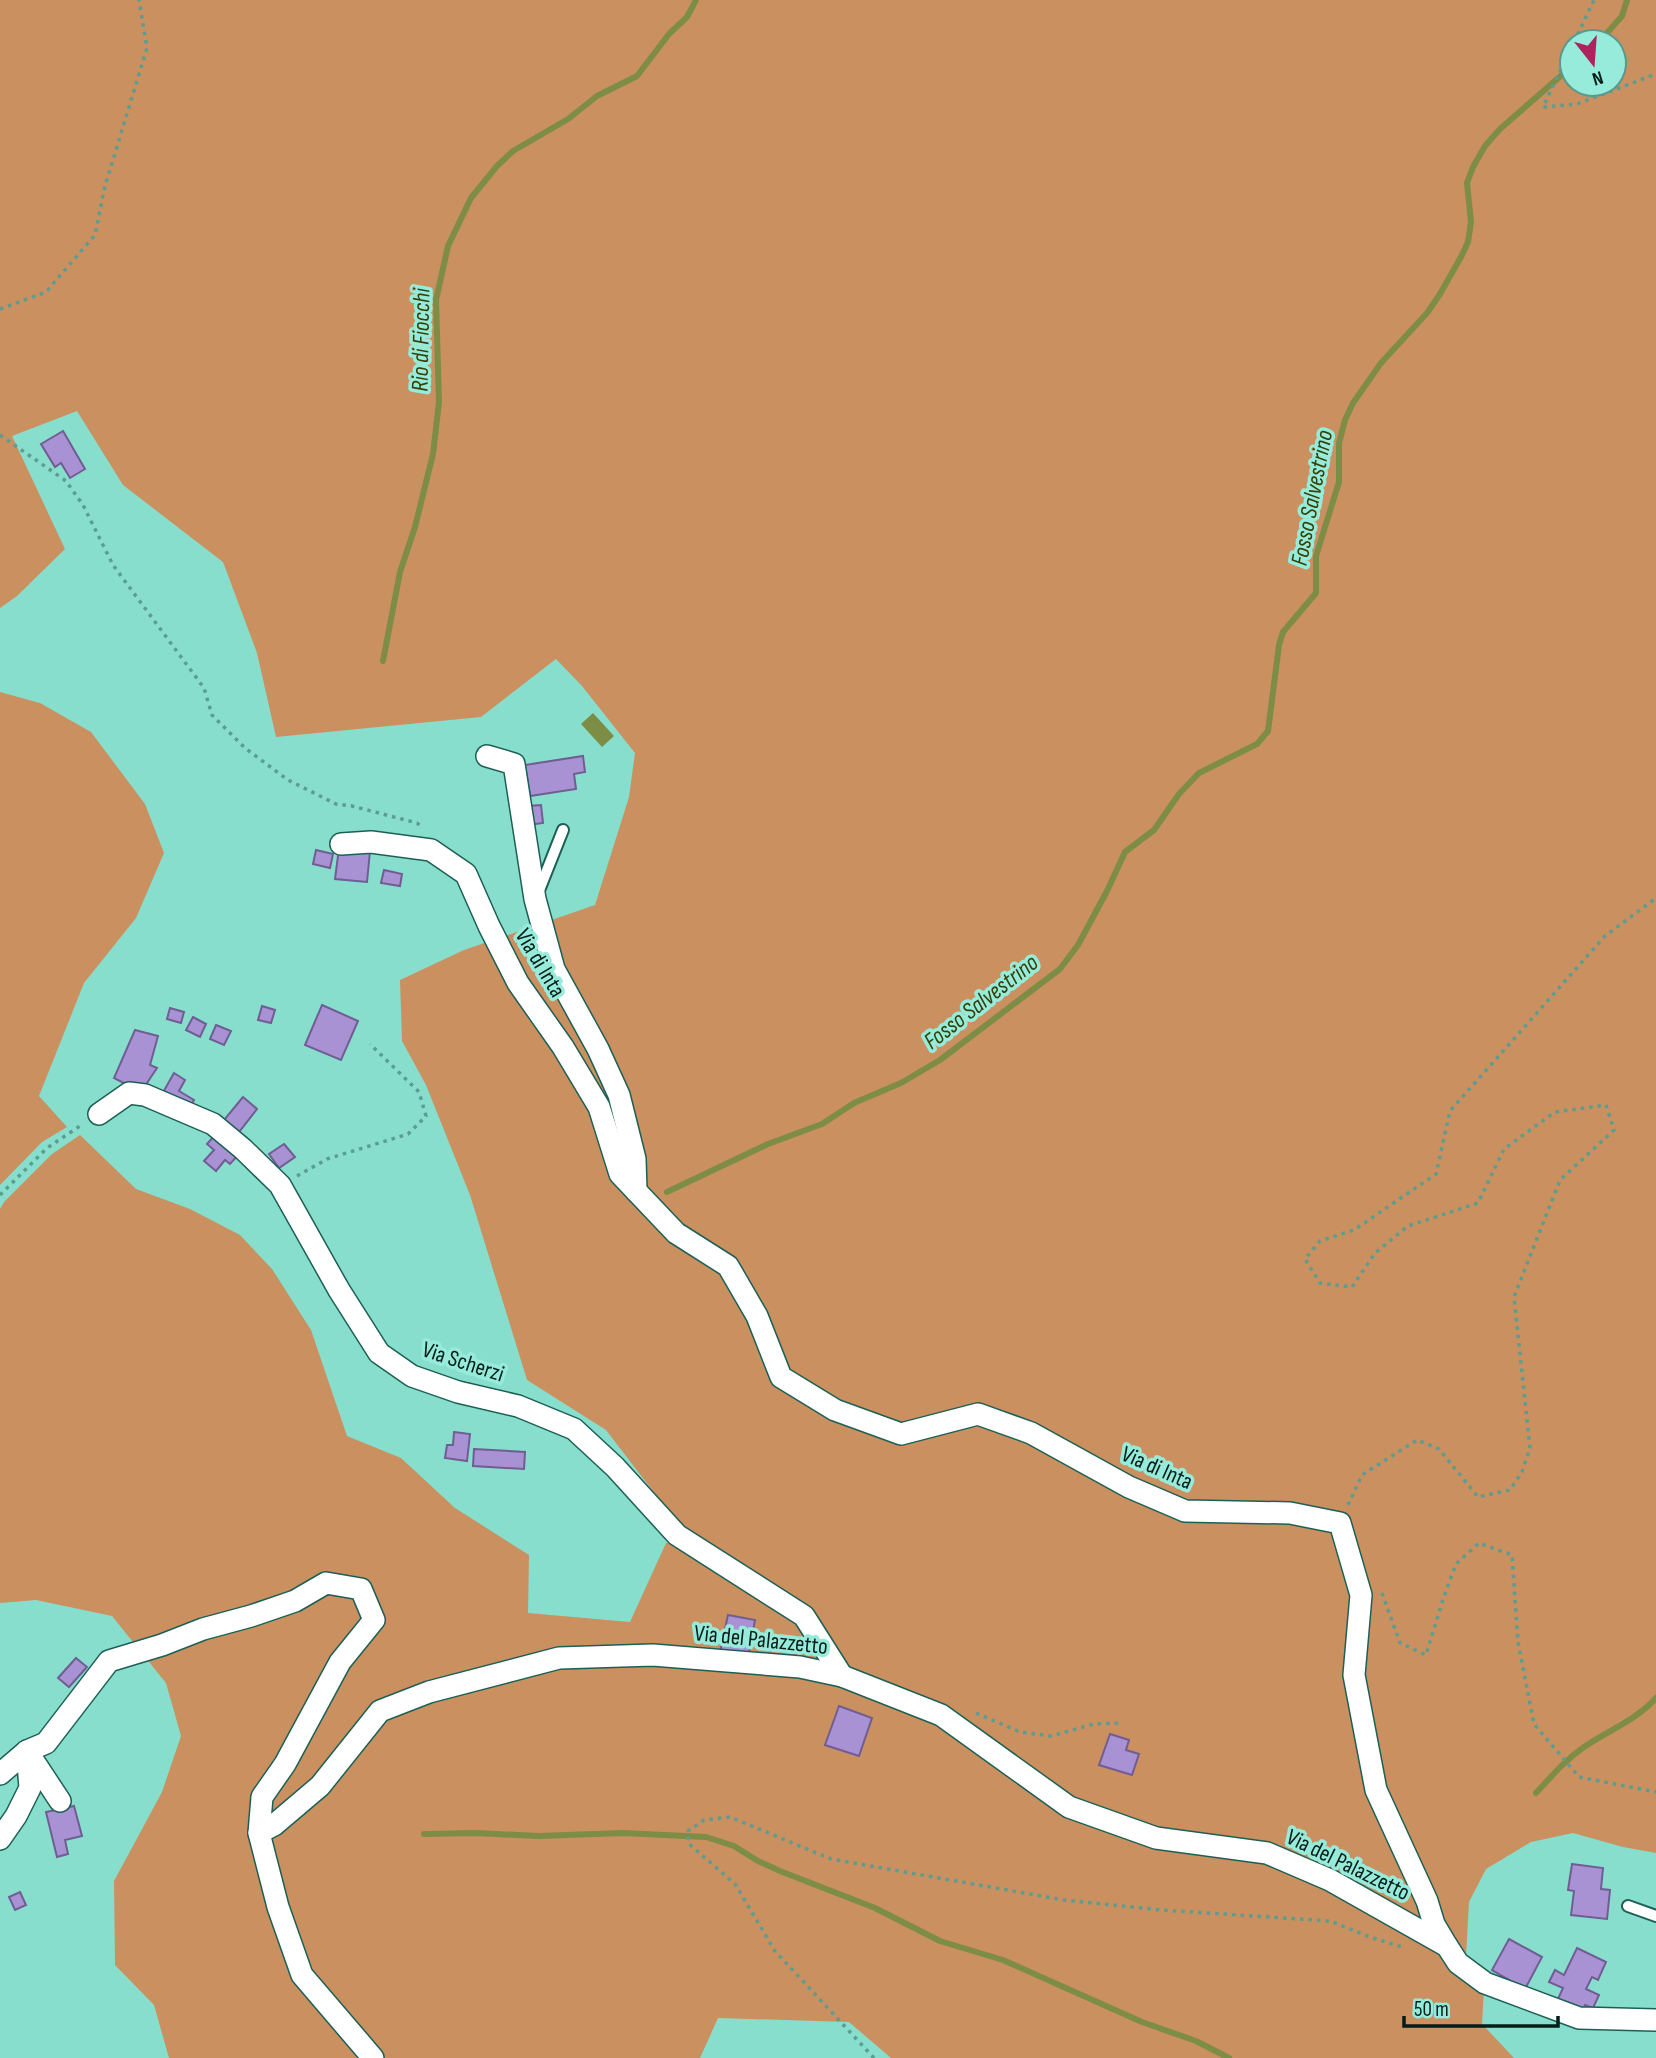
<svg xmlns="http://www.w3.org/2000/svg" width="1656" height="2058" font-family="'Sofia Sans Condensed',sans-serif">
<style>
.green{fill:#ca9060;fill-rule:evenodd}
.water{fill:#7d8d46}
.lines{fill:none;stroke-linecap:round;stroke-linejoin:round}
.stream{stroke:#7d8d46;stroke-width:6}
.building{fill:#a992d4;stroke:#705d93;stroke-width:2}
.lane-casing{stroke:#1c6055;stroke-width:14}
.street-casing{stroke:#1c6055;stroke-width:24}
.path{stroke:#5b9d90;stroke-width:3.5;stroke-dasharray:3.5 5;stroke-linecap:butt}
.lane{stroke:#fff;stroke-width:10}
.street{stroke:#fff;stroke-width:21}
.labels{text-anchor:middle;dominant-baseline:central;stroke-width:7;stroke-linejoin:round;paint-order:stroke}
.street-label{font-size:23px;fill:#031d19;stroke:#96ebda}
.water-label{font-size:24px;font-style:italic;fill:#364008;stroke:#96ebda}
</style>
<rect width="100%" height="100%" fill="#88decd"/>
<!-- green -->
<g class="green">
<path d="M0,0H1656V1853L1623,1847L1573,1833L1531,1842L1486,1869L1469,1902L1466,1956L1454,1938L1335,1871L1270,1843L1158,1827L1074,1797L947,1706L845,1666L810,1611L682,1529L606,1430L527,1380L470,1195L426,1085L402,1041L400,980L464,950L595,905L629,797L635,753L582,686L556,659L481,717L276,737L257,653L223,562L123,485L77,411L12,436L65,549L17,596L0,608ZM1572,42H1614V84H1572Z"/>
<polygon points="0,692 40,703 91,732 145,804 164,853 136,918 84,983 39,1096 67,1127 42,1142 0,1185"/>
<polygon points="80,1135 136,1189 190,1209 240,1235 272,1269 311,1330 347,1436 401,1458 455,1508 529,1555 528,1613 630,1622 666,1543 677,1543 800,1621 840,1684 938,1722 1065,1814 1265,1861 1327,1888 1442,1952 1484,1989 1482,2024 1514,2058 891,2058 849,2022 718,2018 700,2058 169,2058 154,2005 115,1965 114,1881 162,1792 181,1736 166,1683 112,1616 36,1600 0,1603 0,1209 4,1202 52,1154"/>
</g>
<!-- water -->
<polygon class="water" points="593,713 614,736 602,747 581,724"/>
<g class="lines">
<!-- stream -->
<g class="stream">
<polyline points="1599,42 1622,16 1627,0"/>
<polyline points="383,661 400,572 415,527 433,454 439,402 436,300 448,246 471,198 497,166 513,151 568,119 597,96 637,76 669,34 687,17 696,0"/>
<polyline points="667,1192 768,1144 822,1124 854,1103 901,1083 940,1060 1060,969 1078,945 1107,891 1125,852 1154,830 1179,794 1199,773 1257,744 1268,731 1279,645 1283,632 1316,593 1316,556 1339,482 1339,443 1345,420 1353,403 1381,363 1427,313 1440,294 1462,255 1468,242 1471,222 1467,183 1473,167 1485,146 1500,129 1572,66"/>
<path d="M1536,1793C1551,1777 1565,1760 1584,1747C1608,1731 1636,1720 1656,1698"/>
<polyline points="424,1834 475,1833 539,1836 623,1833 706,1837 734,1846 758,1861 780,1871 875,1908 940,1941 1003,1960 1142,2022 1196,2041 1229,2058"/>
</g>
</g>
<!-- building -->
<g class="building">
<polygon points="63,431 85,469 70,478 61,463 55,467 41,444"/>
<polygon points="583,756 585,772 574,774 576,789 530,796 525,765"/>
<polygon points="541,805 543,823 528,825 527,806"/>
<polygon points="339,848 370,851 367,882 335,879"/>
<polygon points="316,850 333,854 330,868 313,864"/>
<polygon points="384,870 402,874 400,886 381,883"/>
<polygon points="322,1005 358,1021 341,1060 305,1045"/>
<polygon points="262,1006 275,1010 271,1023 258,1020"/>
<polygon points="170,1008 184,1012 181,1023 167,1019"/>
<polygon points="193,1017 206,1024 200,1037 186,1030"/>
<polygon points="216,1025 231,1031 224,1045 210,1039"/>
<polygon points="135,1030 158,1036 150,1065 157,1068 141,1092 114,1078"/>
<polygon points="174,1073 185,1080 179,1091 194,1100 188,1110 161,1096"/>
<polygon points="243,1097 257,1109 239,1132 224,1120"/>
<polygon points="216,1134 239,1154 230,1164 225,1160 216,1171 204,1161 214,1150 207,1144"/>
<polygon points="284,1144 295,1157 279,1168 269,1154"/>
<polygon points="454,1432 470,1434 467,1461 445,1458 447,1445 453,1445"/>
<polygon points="474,1449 525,1452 524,1469 473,1466"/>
<polygon points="728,1615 755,1620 748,1657 720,1652"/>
<polygon points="76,1658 87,1667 69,1687 58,1678"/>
<polygon points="839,1706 872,1718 859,1756 825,1745"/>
<polygon points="1110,1734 1129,1740 1126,1750 1139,1754 1132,1775 1099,1765"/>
<polygon points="74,1806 82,1836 65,1840 68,1854 57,1857 46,1812"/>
<polygon points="1572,1864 1603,1868 1601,1889 1610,1890 1607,1919 1571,1915 1574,1891 1568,1890"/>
<polygon points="20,1892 26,1905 15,1910 9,1897"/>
<polygon points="1509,1939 1542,1957 1525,1989 1492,1970"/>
<polygon points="1577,1948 1606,1962 1598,1980 1592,1977 1586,1989 1599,1995 1593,2008 1585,2005 1582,2012 1557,2001 1563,1988 1549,1982 1555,1970 1564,1975"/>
</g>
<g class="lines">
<!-- lane casing -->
<g class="lane-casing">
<g id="lane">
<polyline points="538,893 563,830"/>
<polyline points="1628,1906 1656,1916"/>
</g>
</g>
<!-- street casing -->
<g class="street-casing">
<g id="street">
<polyline points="487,756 514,764 535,899 554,969 598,1049 619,1095 635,1159 636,1191"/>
<polyline points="341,844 371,842 431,850 466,874 489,926 518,983 563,1047 599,1107 620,1174 676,1233 728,1266 757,1316 781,1377 835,1410 901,1434 978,1414 1031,1433 1129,1487 1185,1511 1290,1513 1340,1523 1361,1595 1354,1675 1376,1790 1427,1901 1434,1924 1447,1946"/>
<polyline points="99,1114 129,1093 145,1095 213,1124 243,1149 280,1185 339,1290 379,1353 412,1376 458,1392 518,1406 574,1429 615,1467 677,1535 804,1616 842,1676"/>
<polyline points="0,1774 27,1751 60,1801"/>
<polyline points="0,1839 16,1816 30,1788 27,1751 46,1743 109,1661 162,1645 203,1629 251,1616 295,1601 326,1583 361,1589 374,1620 340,1662 285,1764 262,1797 259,1833"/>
<polyline points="373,2058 302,1975 278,1907 259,1833 274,1825 320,1786 380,1711 429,1692 559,1658 653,1655 800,1667 842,1676 941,1715 1069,1807 1156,1838 1267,1853 1330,1880 1447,1946 1458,1963 1485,1983 1579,2018 1656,2020"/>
</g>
</g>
<!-- path -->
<g class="path">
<polyline points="1574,42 1594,0"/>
<polyline points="1572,46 1543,107 1577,104 1656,74"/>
<polyline points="0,309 46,292 95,235 105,186 147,48 139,0"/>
<polyline points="0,435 66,481 83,505 113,565 204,688 212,715 245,748 288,780 336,804 352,806 417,823 422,827"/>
<polyline points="297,1176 327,1159 408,1134 426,1116 419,1092 370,1044"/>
<polyline points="0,1195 47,1148 83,1124"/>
<polyline points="1348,1505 1362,1475 1417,1440 1439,1449 1478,1497 1510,1490 1522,1472 1530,1448 1514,1297 1560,1180 1614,1130 1606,1105 1555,1112 1504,1149 1478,1203 1408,1226 1375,1253 1352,1287 1320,1283 1305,1259 1320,1241 1354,1230 1436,1174 1450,1111 1605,936 1656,898"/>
<polyline points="1382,1593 1400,1643 1426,1655 1443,1599 1456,1564 1479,1543 1512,1555 1518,1642 1534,1724 1579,1777 1656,1792"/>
<polyline points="976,1713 1020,1732 1051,1736 1094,1724 1118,1723"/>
<polyline points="874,2058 775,1951 735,1884 688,1843 688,1831 704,1820 730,1817 831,1859 1064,1900 1161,1910 1330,1921 1370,1937 1405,1948"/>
</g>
<!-- lane -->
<use href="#lane" class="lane"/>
<!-- street -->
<use href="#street" class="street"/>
</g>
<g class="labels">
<!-- street labels -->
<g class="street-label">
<text transform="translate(540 963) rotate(59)">Via di Inta</text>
<text transform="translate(463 1362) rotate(18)">Via Scherzi</text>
<text transform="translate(1157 1468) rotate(24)">Via di Inta</text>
<text transform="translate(761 1640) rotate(6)">Via del Palazzetto</text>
<text transform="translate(1348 1865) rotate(26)">Via del Palazzetto</text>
</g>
<!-- water labels -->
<g class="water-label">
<text transform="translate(421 340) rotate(-89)">Rio di Fiocchi</text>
<text transform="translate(1312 498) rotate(-79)">Fosso Salvestrino</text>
<text transform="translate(981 1002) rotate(-38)">Fosso Salvestrino</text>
</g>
</g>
<!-- north arrow -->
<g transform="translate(1593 63) rotate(163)"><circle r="33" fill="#96ebda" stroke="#5b998d" stroke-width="2"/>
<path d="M0-5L12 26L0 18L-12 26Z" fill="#ae2260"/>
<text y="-10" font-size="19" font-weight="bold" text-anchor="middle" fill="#031d19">N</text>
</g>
<!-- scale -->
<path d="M1404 2016v10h154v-10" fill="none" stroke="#031d19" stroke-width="3.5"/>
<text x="1414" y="2016" font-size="21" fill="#031d19" stroke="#96ebda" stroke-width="5" paint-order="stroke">50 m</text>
</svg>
